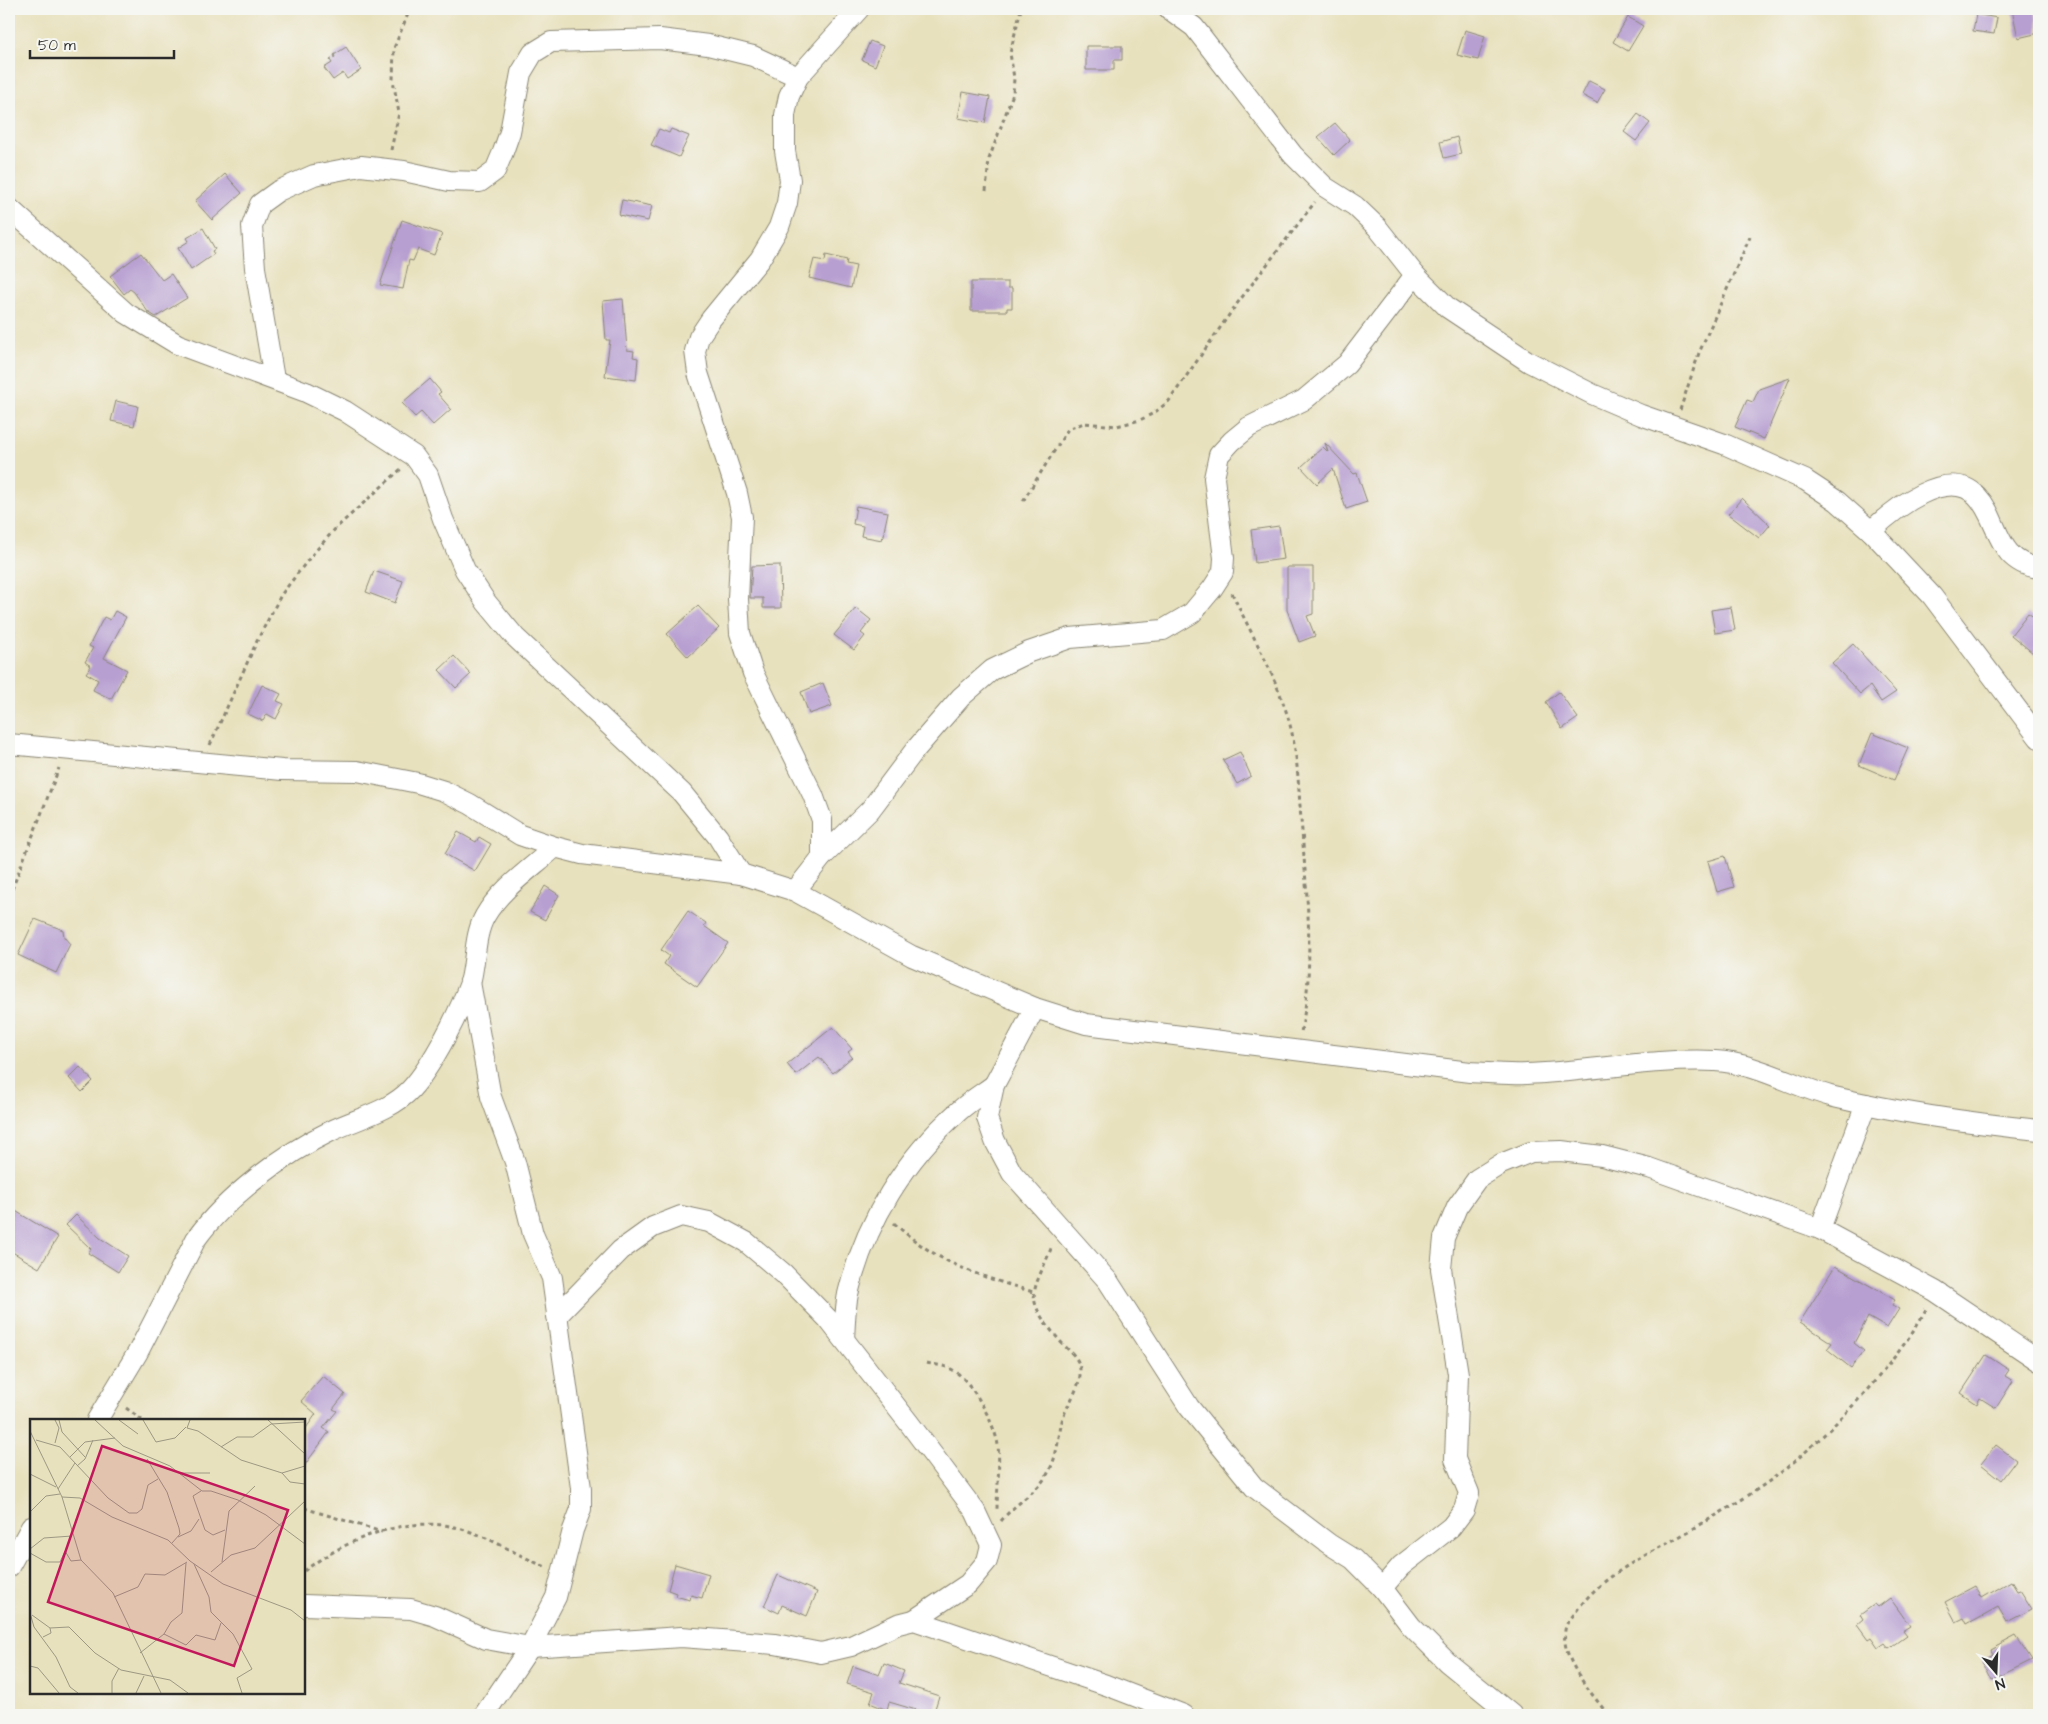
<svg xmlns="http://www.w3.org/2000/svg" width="2048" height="1724" font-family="'Architects Daughter',sans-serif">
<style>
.building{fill:#b79fd1}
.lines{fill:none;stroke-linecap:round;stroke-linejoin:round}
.street-casing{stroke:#8a8674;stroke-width:22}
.path{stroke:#8a8674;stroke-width:3;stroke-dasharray:4 4;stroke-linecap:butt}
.street{stroke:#fff;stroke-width:20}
.inset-road{fill:none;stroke:#9c9883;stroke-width:1}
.view{fill:#c2185b;fill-opacity:0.15;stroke:#c2185b;stroke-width:2.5}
.inset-edge{fill:none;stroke:#2b2b2b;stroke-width:2.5}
</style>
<rect width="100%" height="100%" fill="#f6f6f2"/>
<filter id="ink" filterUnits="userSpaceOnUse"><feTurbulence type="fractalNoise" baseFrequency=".02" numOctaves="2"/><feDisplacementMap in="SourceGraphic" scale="10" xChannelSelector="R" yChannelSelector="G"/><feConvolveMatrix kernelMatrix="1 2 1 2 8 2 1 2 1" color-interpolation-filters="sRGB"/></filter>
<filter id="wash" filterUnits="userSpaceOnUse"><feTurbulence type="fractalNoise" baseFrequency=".0096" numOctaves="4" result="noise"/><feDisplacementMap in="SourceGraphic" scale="20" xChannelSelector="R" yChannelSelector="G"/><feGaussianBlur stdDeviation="1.12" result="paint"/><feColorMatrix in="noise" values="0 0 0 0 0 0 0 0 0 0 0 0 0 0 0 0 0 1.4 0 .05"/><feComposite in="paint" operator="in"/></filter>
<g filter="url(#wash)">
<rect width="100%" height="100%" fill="#e8e1bd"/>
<g id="blocks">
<!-- building -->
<g class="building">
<polygon points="2012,9 2035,9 2039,33 2018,38"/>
<polygon points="1976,14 1997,18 1994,34 1973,31"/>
<polygon points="1628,17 1643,26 1628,51 1613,42"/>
<polygon points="1465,30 1485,36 1478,60 1457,55"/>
<polygon points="870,41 883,46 875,66 862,60"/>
<polygon points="1086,46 1122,46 1122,60 1114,60 1114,70 1086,70"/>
<polygon points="346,47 361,70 347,79 343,73 333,80 324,68 332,63 330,60 335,57 334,55"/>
<polygon points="1589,81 1605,89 1597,103 1582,95"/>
<polygon points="963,92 990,97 985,123 958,118"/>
<polygon points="1638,114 1650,123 1636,141 1624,132"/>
<polygon points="1335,123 1350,140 1334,155 1318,137"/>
<polygon points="659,129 669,133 671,129 689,136 679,157 651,145"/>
<polygon points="1457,137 1461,154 1444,158 1440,142"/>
<polygon points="225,174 242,193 212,220 195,201"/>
<polygon points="622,200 652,206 648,221 619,215"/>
<polygon points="402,220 442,234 434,255 418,249 413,261 409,260 403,289 380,285"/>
<polygon points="203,228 215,249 212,251 214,254 191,270 178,248 189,241 187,238"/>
<polygon points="141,253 162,280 171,274 187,298 156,317 148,312 134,292 130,289 124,294 110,276"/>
<polygon points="826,255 847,260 846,264 856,266 851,288 809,278 814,259 825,261"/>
<polygon points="971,282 1008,282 1008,288 1012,288 1012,308 1007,308 1007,311 971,311"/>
<polygon points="623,299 627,350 634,351 633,357 638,358 636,380 605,376 610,340 606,340 603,301"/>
<polygon points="1790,378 1764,439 1735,427 1747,400 1753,402 1759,389"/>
<polygon points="430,379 441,392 438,394 451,409 433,425 421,412 415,417 402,403"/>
<polygon points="116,401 138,406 134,426 111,421"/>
<polygon points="1325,443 1354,474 1357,473 1367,502 1346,509 1333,469 1317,484 1301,467 1323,447 1328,452"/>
<polygon points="1742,498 1770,525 1759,538 1728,514"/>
<polygon points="856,506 888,512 882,540 861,536 863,526 853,524"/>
<polygon points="1279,526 1284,559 1255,563 1251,530"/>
<polygon points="780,565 781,608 763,608 763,598 750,598 752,566"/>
<polygon points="1287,567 1313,567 1313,614 1307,616 1315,636 1299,642 1287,610"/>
<polygon points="374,571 403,581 395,603 366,592"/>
<polygon points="698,606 719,628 688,657 667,634"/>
<polygon points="1731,607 1735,630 1715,633 1711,610"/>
<polygon points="856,608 871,620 861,633 865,636 854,650 834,635"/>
<polygon points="115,611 126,617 104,658 127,670 111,699 93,690 98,680 86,673 91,666 85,662 93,648 89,646 104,617 110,620"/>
<polygon points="2028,613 2039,621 2039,658 2011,635"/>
<polygon points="1853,644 1896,692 1881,702 1870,686 1860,694 1832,663"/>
<polygon points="454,656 471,674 456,688 439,670"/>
<polygon points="823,683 832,706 809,714 801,692"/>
<polygon points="262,685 281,694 277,701 284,704 276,719 267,714 263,721 248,714"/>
<polygon points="1559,692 1578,718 1562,729 1546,702"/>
<polygon points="1872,733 1908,748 1894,780 1859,765"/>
<polygon points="1240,752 1251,776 1237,784 1223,760"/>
<polygon points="458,832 476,842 479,837 491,844 475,871 445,854"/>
<polygon points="1725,856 1734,887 1717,892 1708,861"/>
<polygon points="545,886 559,895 545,920 530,912"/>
<polygon points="688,911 706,923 704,926 728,943 697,987 664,964 669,956 661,950"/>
<polygon points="35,919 63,930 64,937 70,944 56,973 18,955"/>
<polygon points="833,1027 852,1049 848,1052 852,1057 833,1073 819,1057 796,1075 787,1064"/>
<polygon points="80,1067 93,1081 82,1092 69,1078"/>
<polygon points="9,1207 58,1237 39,1268 9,1250"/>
<polygon points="76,1215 100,1238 128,1256 118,1272 88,1253 91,1249 66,1225"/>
<polygon points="1835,1266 1895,1300 1892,1305 1899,1309 1887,1328 1868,1317 1854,1343 1864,1351 1851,1368 1827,1349 1832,1343 1800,1322"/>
<polygon points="1986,1355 2009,1370 2005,1376 2013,1381 1996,1408 1980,1398 1977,1404 1961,1393"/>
<polygon points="323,1376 345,1394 333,1409 337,1411 323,1428 329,1432 304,1466 304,1431 316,1414 301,1401"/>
<polygon points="1996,1445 2016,1460 2001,1480 1981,1464"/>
<polygon points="675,1564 709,1574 702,1598 691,1595 690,1600 675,1596 676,1593 668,1590"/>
<polygon points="778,1575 817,1592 807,1616 782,1605 779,1613 764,1606"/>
<polygon points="2011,1581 2017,1591 2020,1590 2032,1609 2007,1622 1998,1607 1967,1624 1964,1618 1956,1622 1945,1602 1975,1586 1982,1598"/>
<polygon points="1890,1598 1910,1626 1902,1631 1906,1636 1889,1648 1885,1643 1878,1648 1871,1638 1868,1640 1857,1625 1863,1620 1860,1615 1875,1604 1878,1607"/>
<polygon points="2016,1636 2032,1660 1992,1680 1982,1660 1992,1654 1990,1650"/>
<polygon points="884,1663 904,1671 899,1683 939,1696 933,1715 889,1702 887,1710 870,1703 874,1692 847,1684 853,1666 879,1675"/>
</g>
</g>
</g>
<g filter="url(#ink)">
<use href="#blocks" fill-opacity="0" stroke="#8a8674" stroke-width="1"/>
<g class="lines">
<!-- street casing -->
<g class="street-casing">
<g id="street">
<polyline points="1169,9 1194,27 1293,155 1325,187 1355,206 1377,227 1415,275 1448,308 1529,362 1592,394 1641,415 1724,444 1805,480 1837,501 1871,531 1932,596 2039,738"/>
<polyline points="9,208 126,313 177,344 306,392 345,411 414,456 428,475 443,519 465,570 486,602 515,637 682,793 718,837 741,874"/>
<polyline points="274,379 255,268 252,226 260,204 278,191 314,175 361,166 404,171 449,181 480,182 495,171 503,152 510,132 521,73 533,53 551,42 660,39 708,45 753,56 798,77"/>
<path d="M1871,531C1893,510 1948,465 1977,496C2000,520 1995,562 2039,568"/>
<path d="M9,744L282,770L357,771L418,783L444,791L470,804L520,835L555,847L582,854L741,874L795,891L912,956L1035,1008L1086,1024L1470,1072C1488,1073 1507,1075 1526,1074C1589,1072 1652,1058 1715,1061C1757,1063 1794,1087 1834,1097C1901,1113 1970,1123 2039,1130"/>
<polyline points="822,857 822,820 813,795 753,673 740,633 738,599 742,517 737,493 698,373 695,351 699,337 711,319 760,259 779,227 787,203 790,180 785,151 785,115 789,96 798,77 859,9"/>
<polyline points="795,891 822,857 870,810 915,750 961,697 992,670 1029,652 1070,638 1163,630 1192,613 1212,589 1223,572 1224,558 1214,478 1219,455 1232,441 1249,427 1304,400 1347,364 1415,275"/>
<polyline points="470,982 491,1097 515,1162 533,1234 552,1278 581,1488 581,1509 573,1530 556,1597 530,1647 484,1715"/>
<polyline points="1035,1008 994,1085 987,1118 995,1141 1012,1173 1108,1281 1189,1407 1254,1487 1329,1544 1353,1559 1382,1588 1411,1626 1447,1662 1512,1715"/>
<polyline points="1820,1229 1866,1104"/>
<polyline points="557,1316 621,1250 653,1227 681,1216 709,1222 746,1242 784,1274 828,1319 909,1423 975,1511 991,1545 987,1561 968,1584 914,1620"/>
<path d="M844,1339C845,1325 845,1308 848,1294C865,1223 905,1158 960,1110C970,1101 983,1093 994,1085"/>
<path d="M97,1420L138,1352L196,1239C226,1197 285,1153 331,1131C358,1118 391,1111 411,1089C433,1065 459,1013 470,983C476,962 474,935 485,916C500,889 532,868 555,847"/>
<polyline points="9,1567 31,1527"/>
<polyline points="1382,1588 1401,1566 1451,1527 1464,1510 1469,1493 1455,1459 1458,1374 1441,1269 1444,1238 1457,1207 1477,1179 1501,1164 1531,1152 1561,1151 1602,1156 1649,1168 1820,1229 1935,1291 2039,1361"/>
<polyline points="304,1605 411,1609 435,1616 486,1639 530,1647 681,1637 775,1644 821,1653 851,1646 898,1624 914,1620 1106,1685 1184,1715"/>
</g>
</g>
<!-- path -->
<g class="path">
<polyline points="391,150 399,113 393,80 394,48 410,9"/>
<polyline points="986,191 989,159 1013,94 1014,78 1010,53 1021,9"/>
<polyline points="1680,410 1699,353 1750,237"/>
<polyline points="1023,501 1068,429 1084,423 1117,426 1140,420 1154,413 1169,401 1236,305 1315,202"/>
<path d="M1232,593C1250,632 1273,670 1286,711C1299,750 1298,790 1302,831C1307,900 1315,964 1301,1032"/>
<polyline points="210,745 257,641 281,595 311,556 336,528 401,469"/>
<polyline points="9,897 59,768"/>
<path d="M894,1223C938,1264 977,1275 1033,1292"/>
<path d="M927,1363C934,1365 943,1365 949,1368C970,1376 995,1424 998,1445C1000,1467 997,1489 997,1511"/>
<polyline points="126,1408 142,1420"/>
<polyline points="304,1508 382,1532"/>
<path d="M1001,1521C1013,1506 1030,1496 1042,1482C1057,1463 1057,1444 1062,1421C1066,1404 1085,1384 1079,1364C1075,1354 1066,1348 1060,1341C1021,1295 1033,1295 1052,1246"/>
<path d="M304,1571C346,1539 409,1513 462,1529C491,1537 518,1556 546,1567"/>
<path d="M1608,1715C1592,1693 1557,1656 1566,1626C1567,1622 1572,1617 1575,1613C1602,1574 1644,1557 1684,1534C1712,1518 1741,1501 1768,1482C1818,1447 1900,1362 1927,1307"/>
</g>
<!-- street -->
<use href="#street" class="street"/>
</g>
</g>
<!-- overview -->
<g transform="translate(30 1419)">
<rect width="275" height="275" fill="#e8e1bd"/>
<path class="inset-road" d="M29,1L32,13L55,38M65,1L93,27L140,47L172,72H181L208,81L236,96L275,125M89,1L108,15M113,1L126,23L145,19L156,8M160,1L157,9L168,12L211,41L252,54L275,47M238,1L275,35M0,12L32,78L51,141L83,174L131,274M6,21L30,28L78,79L99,94H107L112,90L118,66L128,60M25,24L29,9L25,1M191,28L207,18H223L241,5L275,3M40,38L55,23L85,19M117,40L137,73L149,109L150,115L142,124M47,47L55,40L63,21M150,54H180M252,54L260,63L275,65M0,55L26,68M28,70L45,44M171,72L163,77L175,111L183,116L195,111M32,78L50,79L82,98L138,121L160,142L193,165L261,191L275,202M0,93L16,77L30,75M148,118L161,112L169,100M0,130L14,119L42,117M0,134L16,143H30L35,132L41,142L51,141M192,143L199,92L225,67M164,145L179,178L181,193L203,215L222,250L207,259L212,274M181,153L201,136L225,129L275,82M84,178L108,168L115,155L135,156L157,143M0,194L4,208L26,238L40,268L48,274M2,196L20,209L21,214L13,218M20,209L39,208L65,234L91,251L140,261L158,274M134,215L156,226L166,216L185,221L191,204M110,234L134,215L141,203L152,194L156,144M0,247L8,249L29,274M82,274V262L89,249M106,274L114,257"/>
<path class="view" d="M72,27L258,91L204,247L18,183Z"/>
<rect width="275" height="275" class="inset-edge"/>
</g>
<!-- margin -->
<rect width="2048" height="1724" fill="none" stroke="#f6f6f2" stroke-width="30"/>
<!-- north arrow -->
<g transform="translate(1996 1672) rotate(161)" stroke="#f6f6f2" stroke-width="4" paint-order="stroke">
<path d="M0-4L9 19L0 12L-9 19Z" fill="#2b2b2b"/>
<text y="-8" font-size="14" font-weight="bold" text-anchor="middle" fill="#2b2b2b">N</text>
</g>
<!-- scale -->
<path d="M30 50v8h144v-8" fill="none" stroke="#2b2b2b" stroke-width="2.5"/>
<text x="38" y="50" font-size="15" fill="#2b2b2b" stroke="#f6f6f2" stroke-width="4" paint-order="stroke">50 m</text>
</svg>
